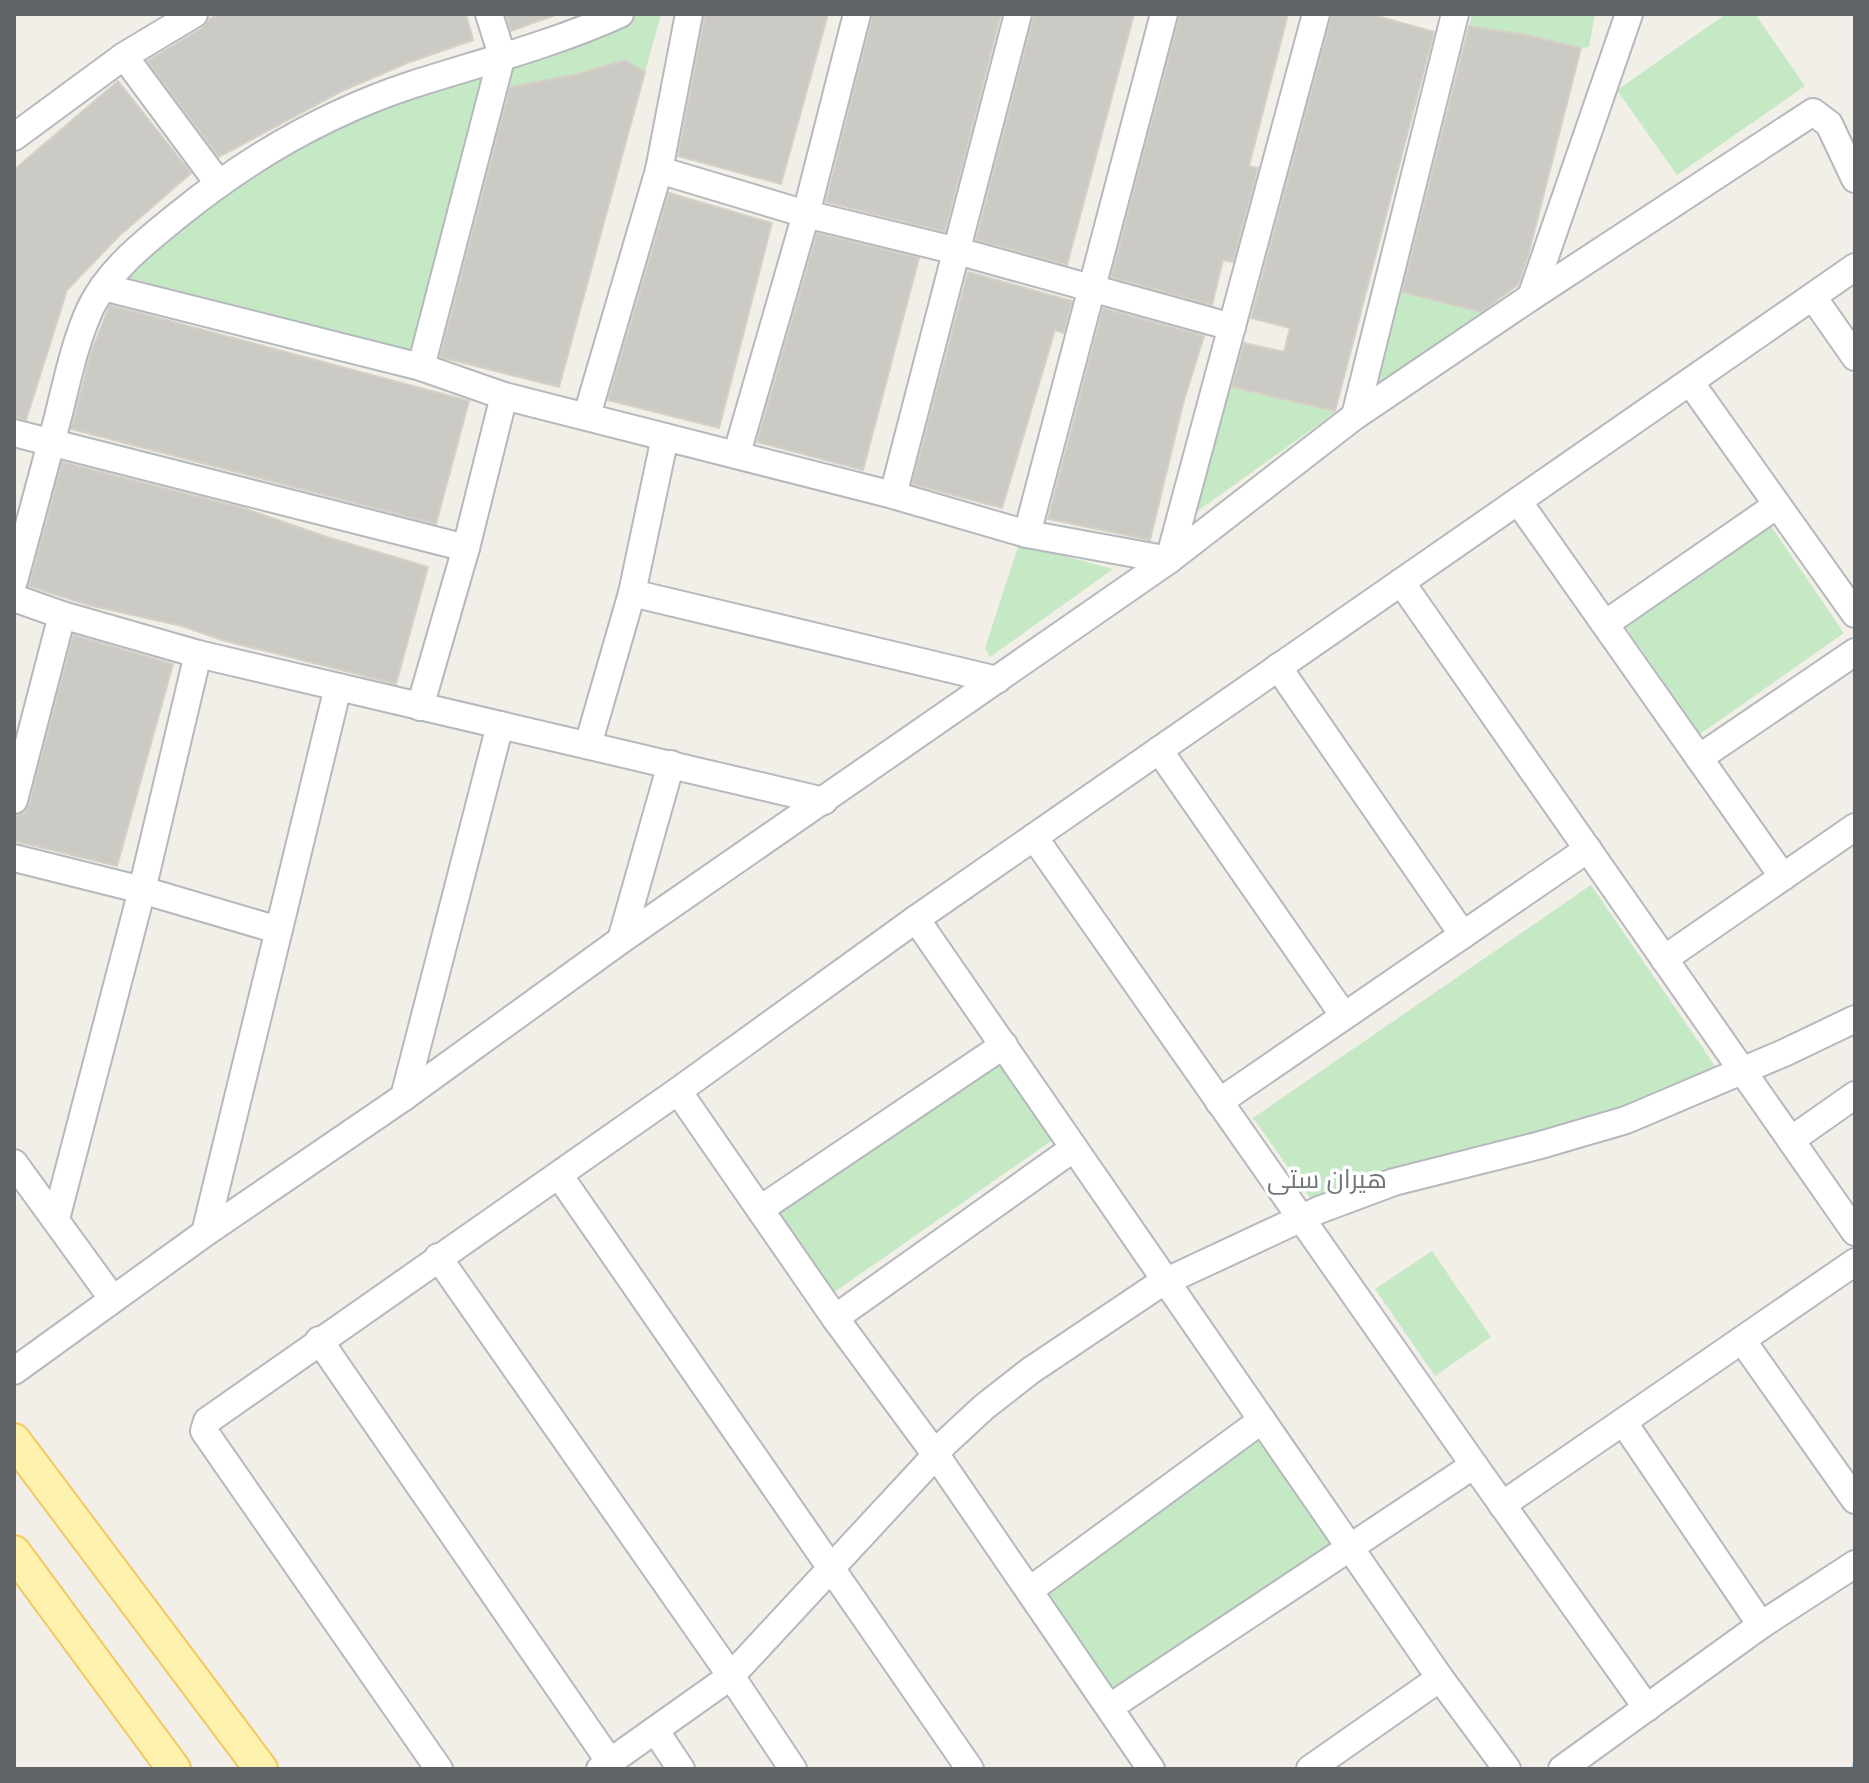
<svg xmlns="http://www.w3.org/2000/svg" width="1869" height="1783" font-family="Helvetica,Cairo,sans-serif">
<style>
.green{fill:#c5e8c5}
.lines{fill:none;stroke-linecap:round;stroke-linejoin:round}
.stream{stroke:#aadaff;stroke-width:6}
.building{fill:#cccac5;stroke:#d6d1c6;stroke-width:2}
.minor-casing{stroke:#b5b8bc;stroke-width:30}
.major-casing{stroke:#f2c960;stroke-width:36}
.minor{stroke:#fff;stroke-width:26}
.major{stroke:#fff2af;stroke-width:32}
.labels{text-anchor:middle;dominant-baseline:central;stroke-width:7;stroke-linejoin:round;paint-order:stroke}
.neighbourhood-label{font-size:26px;fill:#70757a;stroke:#fff}
</style>
<rect width="100%" height="100%" fill="#f1efe8"/>
<!-- green -->
<g class="green">
<polygon points="615,14 661,14 645,72 624,60 573,75 500,89 494,50"/>
<polygon points="1472,14 1595,14 1589,47 1581,48 1527,35 1469,26"/>
<polygon points="1726,14 1755,14 1805,86 1677,175 1617,90"/>
<polygon points="488,62 485,124 411,350 120,276 305,131"/>
<polygon points="1396,290 1481,312 1374,392"/>
<polygon points="1222,384 1336,412 1178,525"/>
<polygon points="1768,522 1844,633 1700,734 1623,623"/>
<polygon points="1019,544 1113,569 990,657 985,648"/>
<polygon points="1591,885 1715,1066 1648,1101 1311,1199 1253,1118"/>
<polygon points="1004,1045 1064,1132 823,1300 762,1208"/>
<polygon points="1432,1251 1491,1337 1435,1376 1375,1289"/>
<polygon points="1272,1424 1352,1541 1110,1707 1030,1590"/>
</g>
<g class="lines">
<!-- stream -->
<polyline class="stream" points="1854,1769 1855,1764"/>
</g>
<!-- building -->
<g class="building">
<polygon points="219,14 466,14 473,40 407,63 342,91 219,157 147,61 202,28 209,19"/>
<polygon points="506,14 552,14 553,16 511,31"/>
<polygon points="705,14 828,14 781,184 678,156"/>
<polygon points="873,14 1001,14 945,232 826,202"/>
<polygon points="1034,14 1134,14 1067,265 976,240"/>
<polygon points="1180,14 1288,14 1249,166 1258,168 1233,262 1223,260 1212,305 1111,277"/>
<polygon points="1332,14 1370,14 1434,32 1335,411 1232,387 1244,343 1284,352 1290,328 1251,318"/>
<polygon points="1469,26 1527,35 1581,48 1528,256 1518,285 1481,312 1402,292"/>
<polygon points="625,60 645,72 559,387 440,357 510,87 573,75"/>
<polygon points="118,81 191,173 119,236 67,290 26,420 14,417 14,170"/>
<polygon points="669,193 772,223 719,428 608,400"/>
<polygon points="817,233 919,258 863,470 757,442"/>
<polygon points="968,272 1072,301 1064,333 1055,330 1002,508 912,484"/>
<polygon points="110,305 469,401 436,524 71,429 91,352"/>
<polygon points="1103,308 1204,336 1184,400 1150,540 1048,519"/>
<polygon points="62,462 243,508 327,537 428,567 396,684 222,640 182,626 88,605 29,586"/>
<polygon points="73,635 173,664 117,866 14,841 14,816 25,812 29,804"/>
</g>
<g class="lines">
<!-- minor casing -->
<g class="minor-casing">
<g id="minor">
<polyline points="124,56 219,184"/>
<polyline points="14,137 124,56 194,14"/>
<polyline points="659,170 806,214 957,251 1232,327"/>
<polyline points="103,287 421,367 504,396 893,495 1027,534 1169,560 1316,14"/>
<polyline points="1531,297 1629,14"/>
<polyline points="1813,297 1855,357"/>
<polyline points="421,367 502,55 489,14"/>
<polyline points="1690,382 1855,614"/>
<polyline points="587,415 659,170 689,14"/>
<polyline points="1355,416 1455,14"/>
<polyline points="14,433 466,548"/>
<polyline points="737,453 806,214 857,14"/>
<polyline points="893,495 1018,14"/>
<polyline points="1518,501 1783,877"/>
<polyline points="1027,534 1164,14"/>
<path d="M14,581C29,526 43,472 58,417C67,381 75,341 91,307C110,269 145,242 177,216C247,159 328,112 414,84C483,62 554,44 620,14"/>
<polyline points="1401,582 1855,1232"/>
<polyline points="632,593 997,680"/>
<polyline points="14,598 62,615 198,654 824,801"/>
<polyline points="1605,624 1777,505"/>
<polyline points="1278,667 1463,935"/>
<polyline points="420,707 466,548 504,396"/>
<polyline points="588,745 632,593 665,437"/>
<polyline points="1159,750 1344,1016"/>
<polyline points="1699,758 1855,652"/>
<polyline points="14,800 62,615"/>
<polyline points="1034,837 1474,1465 1647,1708"/>
<polyline points="14,858 142,890 278,930"/>
<polyline points="916,919 1440,1678 1507,1769"/>
<polyline points="621,940 671,764"/>
<polyline points="1664,959 1855,827"/>
<polyline points="678,1091 835,1318 936,1455 1151,1769"/>
<polyline points="404,1097 500,725"/>
<polyline points="1219,1102 1588,849"/>
<polyline points="1791,1140 1855,1095"/>
<polyline points="14,1163 112,1298"/>
<polyline points="559,1175 970,1769"/>
<polyline points="762,1208 1004,1045"/>
<polyline points="56,1219 142,890 198,654"/>
<polyline points="205,1233 338,687"/>
<polyline points="438,1257 731,1676 793,1769"/>
<polyline points="835,1318 1074,1148"/>
<polyline points="319,1340 610,1762"/>
<polyline points="1742,1340 1855,1500"/>
<polyline points="14,1371 205,1233 404,1097 621,940 1169,560 1355,416 1531,297 1813,112 1829,124 1855,179"/>
<polyline points="1624,1423 1761,1625"/>
<polyline points="1502,1505 1855,1262"/>
<polyline points="1030,1590 1262,1420"/>
<polyline points="1110,1707 1474,1465"/>
<polyline points="655,1730 681,1769"/>
<polyline points="439,1769 204,1431 207,1421 678,1091 916,919 1855,267"/>
<polyline points="600,1769 731,1676 936,1455 943,1445 984,1407 1030,1371 1158,1285 1319,1210 1394,1182 1537,1146 1626,1120 1784,1053 1855,1019"/>
<polyline points="1310,1769 1440,1678"/>
<polyline points="1562,1769 1761,1625 1855,1564"/>
</g>
</g>
<!-- major casing -->
<g class="major-casing">
<g id="major">
<polyline points="14,1440 261,1769"/>
<polyline points="14,1552 174,1769"/>
</g>
</g>
<!-- minor -->
<use href="#minor" class="minor"/>
<!-- major -->
<use href="#major" class="major"/>
</g>
<g class="labels">
<!-- neighbourhood labels -->
<g class="neighbourhood-label">
<text x="1327" y="1179">هیران ستی</text>
</g>
</g>
<!-- border -->
<rect width="1869" height="1783" fill="none" stroke="#5f6368" stroke-width="32"/>
</svg>
